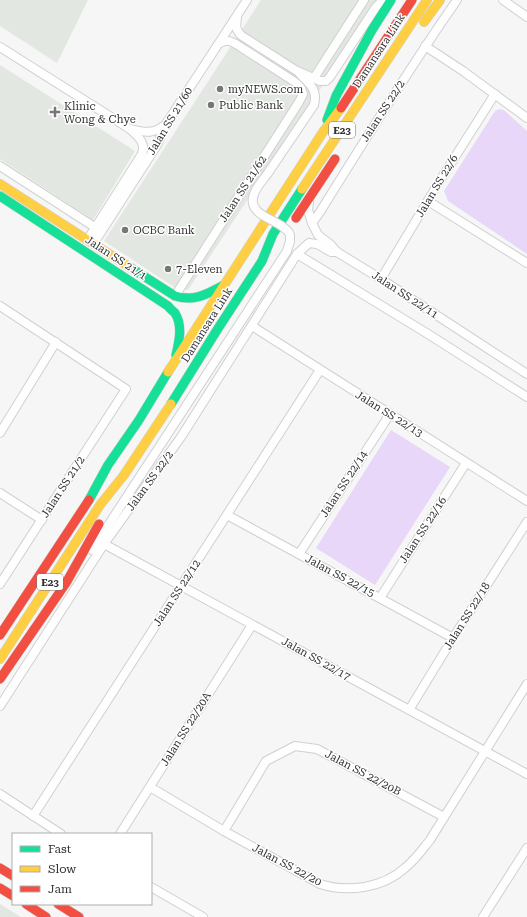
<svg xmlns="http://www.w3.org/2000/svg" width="527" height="917" font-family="'Roboto Serif',serif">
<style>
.built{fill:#e3e7e2}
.green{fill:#e8d7f8}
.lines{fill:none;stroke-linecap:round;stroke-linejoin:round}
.street-casing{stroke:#cfd0cf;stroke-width:10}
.fast-casing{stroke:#cfd0cf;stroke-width:10}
.slow-casing{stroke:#cfd0cf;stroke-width:10}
.jam-casing{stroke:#cfd0cf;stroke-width:10}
.street{stroke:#fefefe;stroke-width:8}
.fast{stroke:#16e098;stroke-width:9}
.slow{stroke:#ffcf43;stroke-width:9}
.jam{stroke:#f24e42;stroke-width:9}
.street-bridge-casing{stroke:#cfd0cf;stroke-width:10;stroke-linecap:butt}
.street-bridge{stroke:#fefefe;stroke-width:8}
.poi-dot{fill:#767776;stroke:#fff;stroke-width:1.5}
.labels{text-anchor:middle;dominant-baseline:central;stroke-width:3;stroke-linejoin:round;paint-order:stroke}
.shield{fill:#fff;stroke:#707070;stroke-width:1}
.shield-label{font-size:10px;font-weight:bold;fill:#323332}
.street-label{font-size:11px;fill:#323332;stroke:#fff}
.poi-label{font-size:11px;fill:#323332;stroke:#fff;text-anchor:start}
</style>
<rect width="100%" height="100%" fill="#f5f6f5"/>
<!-- built -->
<g class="built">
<polygon points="0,0 88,0 57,63 0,26"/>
<polygon points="261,0 379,0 188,290 174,287 104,241"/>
<polygon points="0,65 135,151 93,220 0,159"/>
<polygon points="0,904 21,917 0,917"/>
</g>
<!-- green -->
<g class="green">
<polygon points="499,109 504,110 527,131 527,254 448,201 444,191 495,111"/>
<polygon points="391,430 450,467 375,585 316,548"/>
</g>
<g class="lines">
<!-- street casing -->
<g class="street-casing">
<g id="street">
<polyline points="503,0 527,17"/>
<path d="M237,17C236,26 235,30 242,36L297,71L320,81H326L330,77L376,7L383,0"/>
<polyline points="425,46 463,71 527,118"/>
<path d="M0,47L130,129C138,137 146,142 142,154L88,239"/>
<polyline points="314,78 364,0"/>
<path d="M131,129C146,133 154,134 166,124"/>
<polyline points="0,166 96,228"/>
<path d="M268,173L314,105C318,90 310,84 300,74"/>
<polyline points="428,201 527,263"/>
<polyline points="309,202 308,210 312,223 318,235 331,245 337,252 381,279 527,374"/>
<path d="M312,223L320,212C364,141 409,69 457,0"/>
<polyline points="94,243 157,145 166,124 247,0"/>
<polyline points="297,254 428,334 527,397"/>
<polyline points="381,279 439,182 495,94"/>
<path d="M175,296L299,102L303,94L301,88L295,82L236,44C229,40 227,40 220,43"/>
<polyline points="0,306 126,389 0,584"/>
<polyline points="252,326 527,501"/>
<polyline points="0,433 56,342"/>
<polyline points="0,493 42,520"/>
<polyline points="227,515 453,638"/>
<polyline points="104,544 527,774"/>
<polyline points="92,550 287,251 290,241"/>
<polyline points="299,554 390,414"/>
<polyline points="380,598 466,463"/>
<polyline points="0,706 104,544 181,437 297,254 309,243 317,244 331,252 337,252"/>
<polyline points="409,710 453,638 527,522"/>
<path d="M150,787L224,831L320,884C348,893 383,888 405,868C415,860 422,850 430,840L527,684"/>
<polyline points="0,794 61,834"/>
<polyline points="33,816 320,370"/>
<polyline points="224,831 266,761 295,746 317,749 444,817"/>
<polyline points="120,834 252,625"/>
<polyline points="151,887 203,917"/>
<polyline points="483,917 527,848"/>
</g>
</g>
<!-- fast casing -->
<g class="fast-casing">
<g id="fast">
<polyline points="327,120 336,96 372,30 391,0"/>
<path d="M0,196L168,306C170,309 173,311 175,313C183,326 179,342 176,355"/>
<path d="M131,268L175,296C195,302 207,294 224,285"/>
<polyline points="171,404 217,330 262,261 273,234 302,189"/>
<polyline points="89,500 108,465 139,420 168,372"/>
</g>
</g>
<!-- slow casing -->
<g class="slow-casing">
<g id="slow">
<polyline points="424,22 440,0"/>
<polyline points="0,184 131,268"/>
<polyline points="302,189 427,0"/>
<polyline points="168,372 323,132 341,108"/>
<polyline points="0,659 100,505 124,475 171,404"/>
</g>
</g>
<!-- jam casing -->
<g class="jam-casing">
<g id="jam">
<polyline points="341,108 412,0"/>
<polyline points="296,218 335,159"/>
<polyline points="0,635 89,500"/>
<polyline points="0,679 66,583 99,524"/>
<polyline points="0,868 13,876"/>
<polyline points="0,888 13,896"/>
<polyline points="26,904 46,917"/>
<polyline points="58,904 79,917"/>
</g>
</g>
<!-- street -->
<use href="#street" class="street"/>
<!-- fast -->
<use href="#fast" class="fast"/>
<!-- slow -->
<use href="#slow" class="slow"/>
<!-- jam -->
<use href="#jam" class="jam"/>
<!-- street-bridge casing -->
<g class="street-bridge-casing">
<path id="street-bridge" d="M268,173C263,180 257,186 254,194C245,218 284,219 290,235C290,237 290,239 290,241"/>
</g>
<!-- street-bridge -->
<use href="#street-bridge" class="street-bridge"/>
</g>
<!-- markers -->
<g class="poi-dot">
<circle cx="220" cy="89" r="4"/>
<circle cx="211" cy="105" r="4"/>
<path d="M53 106h4v4h4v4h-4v4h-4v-4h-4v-4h4z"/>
<circle cx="125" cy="230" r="4"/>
<circle cx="168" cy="269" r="4"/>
</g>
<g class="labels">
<!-- shield labels -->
<g class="shield">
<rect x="329" y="122" width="26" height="16" rx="3"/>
<rect x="37" y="574" width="26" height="16" rx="3"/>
</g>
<g class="shield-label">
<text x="342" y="130">E23</text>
<text x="50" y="582">E23</text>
</g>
<!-- street labels -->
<g class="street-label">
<text transform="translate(379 51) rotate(-57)">Damansara Link</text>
<text transform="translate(383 111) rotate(-57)">Jalan SS 22/2</text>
<text transform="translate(170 121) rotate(-59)">Jalan SS 21/60</text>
<text transform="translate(437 186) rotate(-59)">Jalan SS 22/6</text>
<text transform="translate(243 189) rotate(-57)">Jalan SS 21/62</text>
<text transform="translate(116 258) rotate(33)">Jalan SS 21/1</text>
<text transform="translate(405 295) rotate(33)">Jalan SS 22/11</text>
<text transform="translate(207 325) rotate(-58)">Damansara Link</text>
<text transform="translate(389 414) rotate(32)">Jalan SS 22/13</text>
<text transform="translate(150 481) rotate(-54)">Jalan SS 22/2</text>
<text transform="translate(344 484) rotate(-57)">Jalan SS 22/14</text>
<text transform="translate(63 487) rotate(-57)">Jalan SS 21/2</text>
<text transform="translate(423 530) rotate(-57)">Jalan SS 22/16</text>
<text transform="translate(340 576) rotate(28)">Jalan SS 22/15</text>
<text transform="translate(177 593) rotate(-57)">Jalan SS 22/12</text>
<text transform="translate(467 616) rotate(-58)">Jalan SS 22/18</text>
<text transform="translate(316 659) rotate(29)">Jalan SS 22/17</text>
<text transform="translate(186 729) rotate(-58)">Jalan SS 22/20A</text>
<text transform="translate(363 773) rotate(28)">Jalan SS 22/20B</text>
<text transform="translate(287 865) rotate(28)">Jalan SS 22/20</text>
</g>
<!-- poi labels -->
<g class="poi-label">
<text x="228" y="89">myNEWS.com</text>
<text x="219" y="105">Public Bank</text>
<text x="64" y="106">Klinic<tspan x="64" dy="13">Wong &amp; Chye</tspan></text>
<text x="133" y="230">OCBC Bank</text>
<text x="176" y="269">7-Eleven</text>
</g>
</g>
<!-- legend -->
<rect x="12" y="833" width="140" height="72" fill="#ffffff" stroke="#adadad"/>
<rect x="20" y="846" width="20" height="6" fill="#16e098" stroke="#adadad"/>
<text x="48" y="853" font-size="12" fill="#323332">Fast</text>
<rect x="20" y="866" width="20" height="6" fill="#ffcf43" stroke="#adadad"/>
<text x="48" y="873" font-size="12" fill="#323332">Slow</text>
<rect x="20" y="886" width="20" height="6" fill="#f24e42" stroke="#adadad"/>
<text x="48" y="893" font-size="12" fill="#323332">Jam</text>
</svg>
